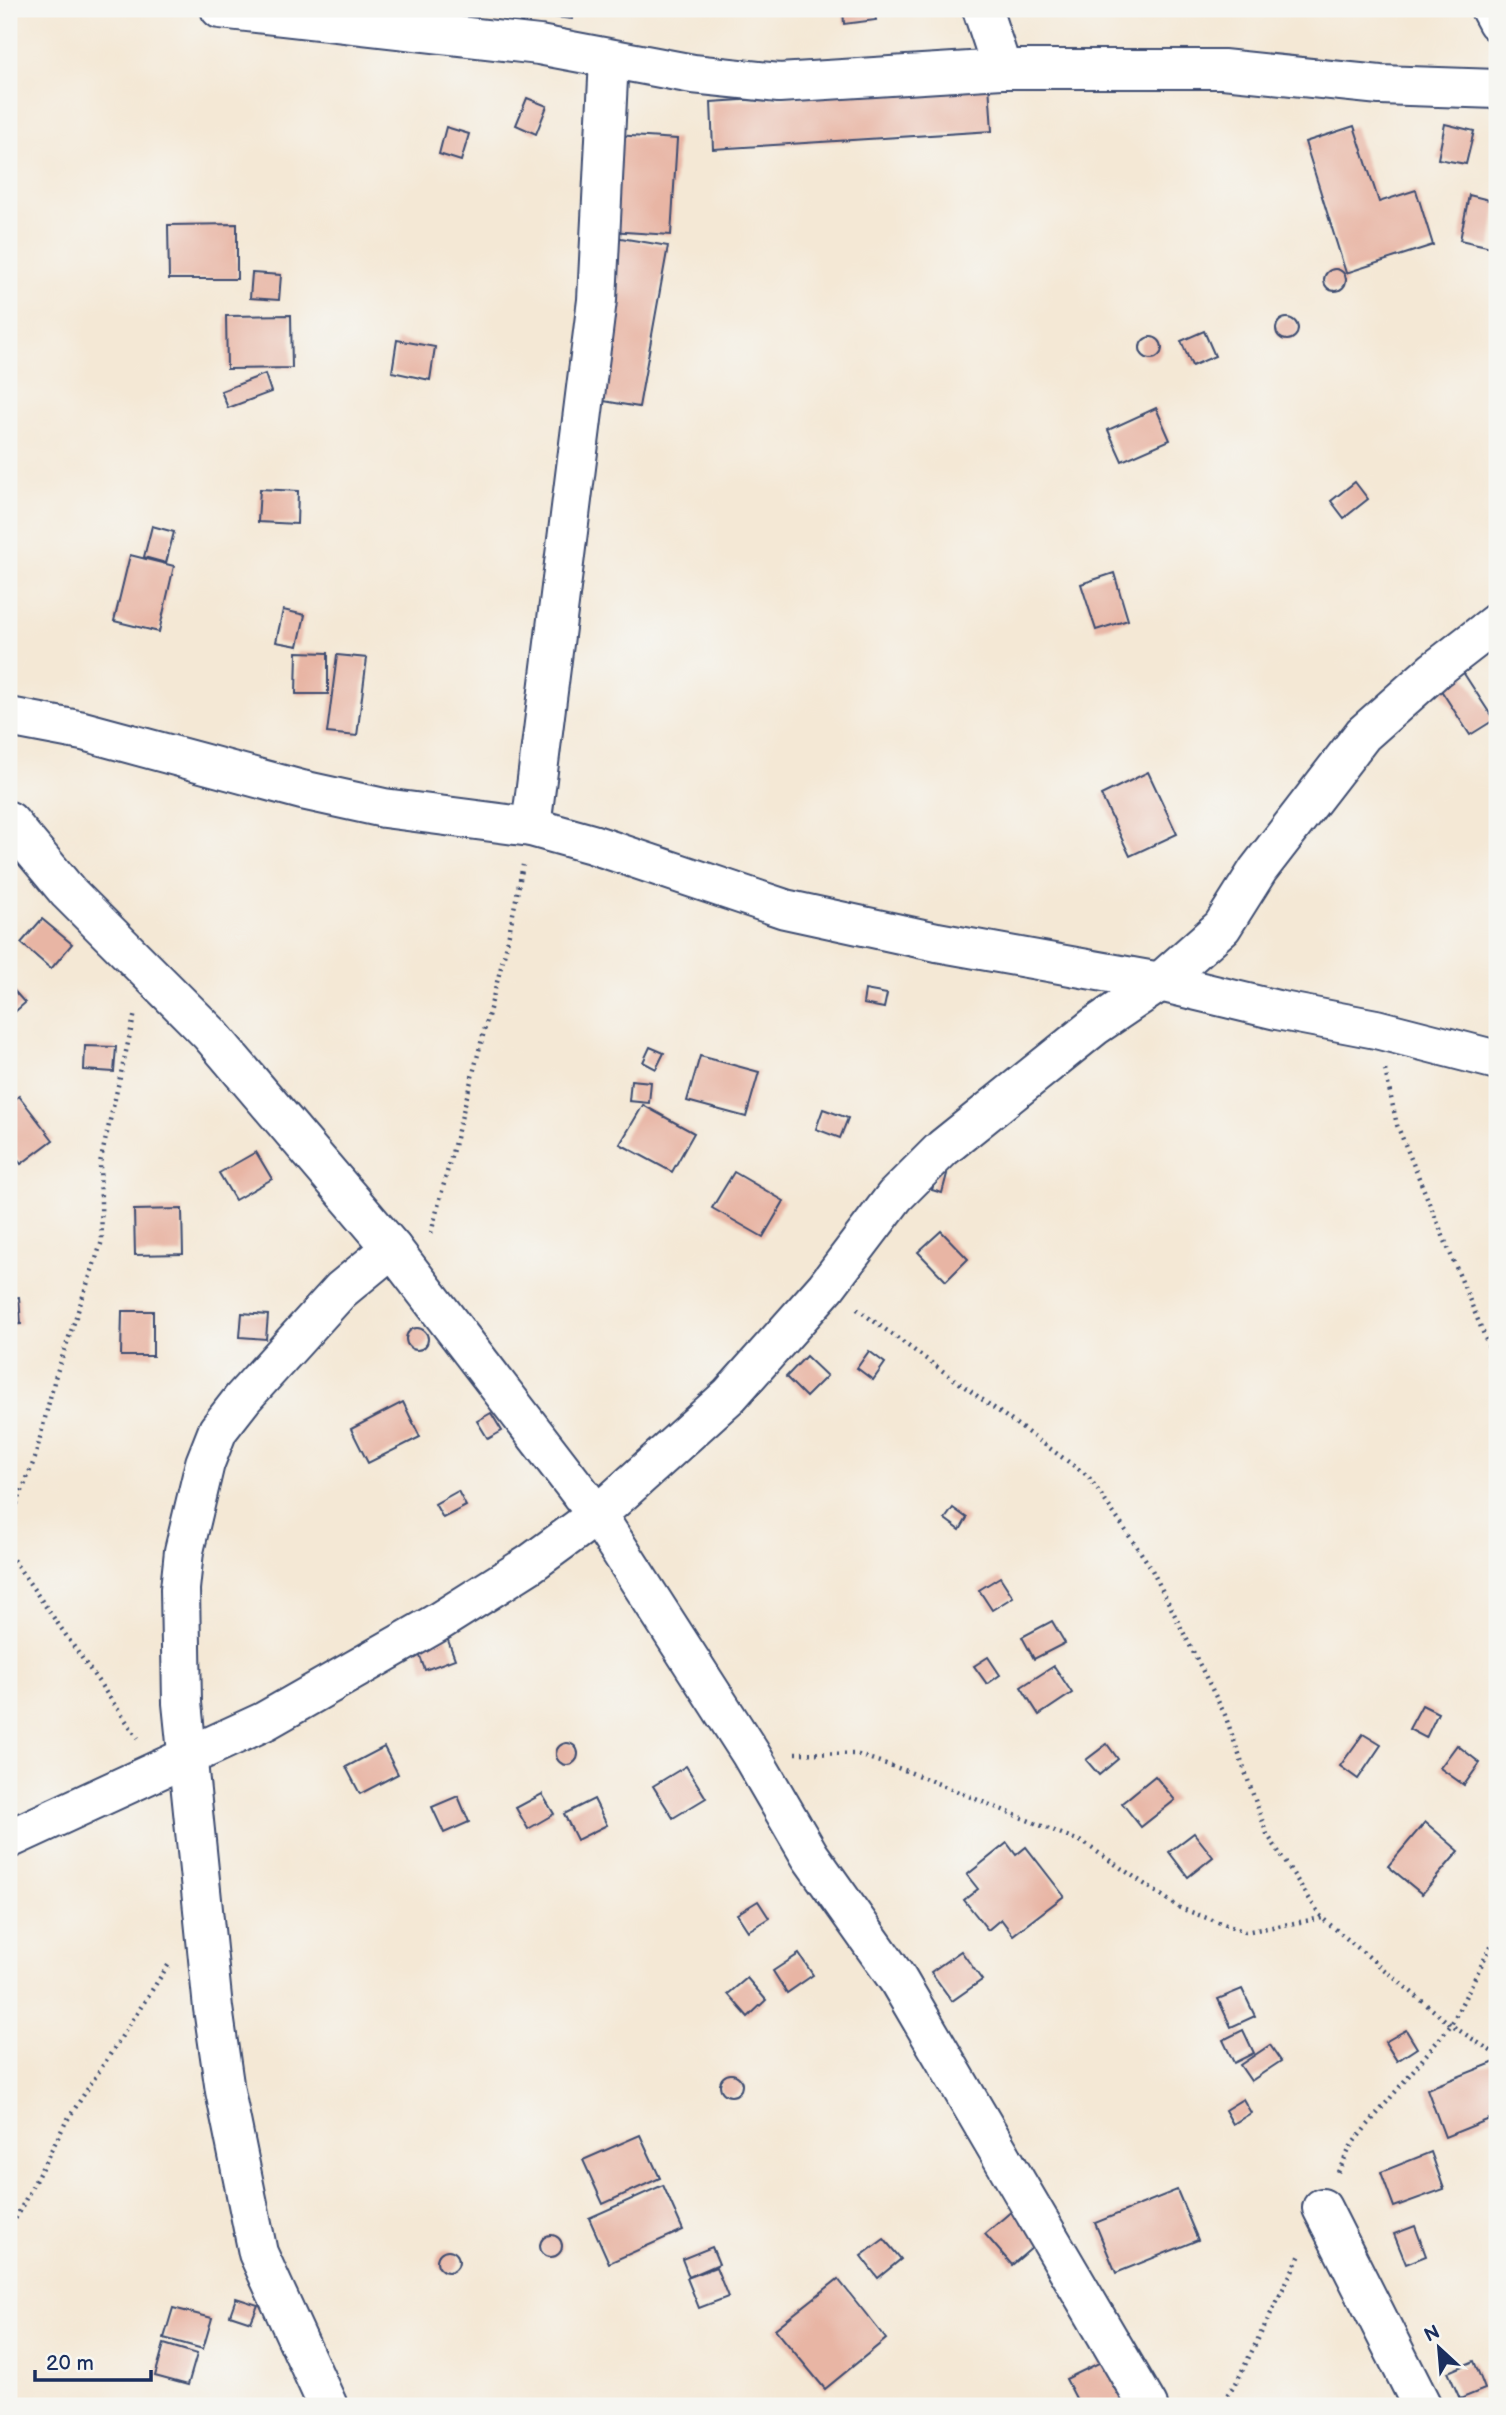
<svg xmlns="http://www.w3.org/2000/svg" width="1506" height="2415" font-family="'Balsamiq Sans',sans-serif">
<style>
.building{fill:#e8b5a4}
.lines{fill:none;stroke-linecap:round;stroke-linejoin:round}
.street-casing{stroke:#3c4b70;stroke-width:42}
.path{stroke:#3c4b70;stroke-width:4.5;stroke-dasharray:2 5;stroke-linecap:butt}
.street{stroke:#fff;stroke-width:38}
</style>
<rect width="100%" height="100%" fill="#f6f6f2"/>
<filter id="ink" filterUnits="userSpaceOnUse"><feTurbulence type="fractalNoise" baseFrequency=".0143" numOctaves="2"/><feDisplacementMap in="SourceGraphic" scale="14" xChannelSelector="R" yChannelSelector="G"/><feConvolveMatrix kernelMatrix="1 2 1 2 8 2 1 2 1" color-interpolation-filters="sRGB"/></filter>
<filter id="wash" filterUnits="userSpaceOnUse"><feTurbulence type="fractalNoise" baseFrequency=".00686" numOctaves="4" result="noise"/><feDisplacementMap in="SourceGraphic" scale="28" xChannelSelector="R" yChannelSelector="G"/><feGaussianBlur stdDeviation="1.57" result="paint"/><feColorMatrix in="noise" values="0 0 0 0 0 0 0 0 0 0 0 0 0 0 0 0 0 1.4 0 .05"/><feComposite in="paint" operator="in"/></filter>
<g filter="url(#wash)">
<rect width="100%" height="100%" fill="#f4e8d5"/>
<g id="blocks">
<!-- building -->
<g class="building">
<polygon points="517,9 573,9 572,19 517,13"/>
<polygon points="843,9 874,9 876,20 844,24"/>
<polygon points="989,84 992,131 713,149 711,102"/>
<polygon points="527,98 547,106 536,134 516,125"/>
<polygon points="1445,124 1474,131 1466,164 1438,159"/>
<polygon points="1354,126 1379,202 1416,190 1433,245 1346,273 1305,142"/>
<polygon points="446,127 469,134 461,161 439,154"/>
<polygon points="615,135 677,139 671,235 610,231"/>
<polygon points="1469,195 1497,202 1491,247 1460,240"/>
<polygon points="237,224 237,279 169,279 168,225"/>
<polygon points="615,237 668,246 639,407 586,398"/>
<circle cx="1335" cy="280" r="11"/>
<polygon points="252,273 281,275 279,300 250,298"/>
<polygon points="291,315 292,368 227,369 226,316"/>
<circle cx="1287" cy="329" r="11"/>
<polygon points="1204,331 1215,356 1192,366 1181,341"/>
<circle cx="1151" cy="348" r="11"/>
<polygon points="397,340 435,347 430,380 392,372"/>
<polygon points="265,374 271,392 228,408 221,391"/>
<polygon points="1156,408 1170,440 1122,461 1108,430"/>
<polygon points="1355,482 1368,499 1344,518 1331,501"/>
<polygon points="260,489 298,491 297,524 258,522"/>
<polygon points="152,526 174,532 166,563 144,557"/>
<polygon points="130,555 174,566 159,632 114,621"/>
<polygon points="1114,573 1128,620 1096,630 1081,584"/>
<polygon points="283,610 305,615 298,646 276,642"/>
<polygon points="297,652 328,653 328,694 296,694"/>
<polygon points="337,655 367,658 357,736 327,733"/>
<polygon points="1461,669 1494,720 1470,735 1437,684"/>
<polygon points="1148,772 1177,834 1130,856 1101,795"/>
<polygon points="42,919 72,944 51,969 21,943"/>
<polygon points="9,985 25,1003 9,1017"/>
<polygon points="865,990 887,994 884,1008 863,1004"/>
<polygon points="85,1046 116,1047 114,1072 84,1070"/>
<polygon points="650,1047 664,1053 656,1069 643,1062"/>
<polygon points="700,1056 759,1072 746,1117 687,1101"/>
<polygon points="631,1080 651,1082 649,1103 629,1101"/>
<polygon points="19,1096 53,1140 21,1164 9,1149 9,1104"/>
<polygon points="643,1105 694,1133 672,1172 620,1144"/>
<polygon points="823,1109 848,1118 840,1138 816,1129"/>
<polygon points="256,1152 272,1179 235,1200 219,1173"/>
<polygon points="734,1172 784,1201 763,1237 712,1208"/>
<polygon points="937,1172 947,1174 942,1193 932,1190"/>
<polygon points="182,1209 183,1254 135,1255 134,1210"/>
<polygon points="941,1231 968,1259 946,1281 918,1252"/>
<polygon points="19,1297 21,1324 9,1325 9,1298"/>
<polygon points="122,1311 153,1311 153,1356 121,1356"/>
<polygon points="242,1313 268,1315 266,1339 240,1337"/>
<circle cx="417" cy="1339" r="11"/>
<polygon points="869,1351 885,1363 873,1380 857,1368"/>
<polygon points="806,1356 827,1376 806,1397 786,1377"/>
<polygon points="403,1402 420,1437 368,1463 351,1429"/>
<polygon points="491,1413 502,1431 488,1439 477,1421"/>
<polygon points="458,1491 466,1506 443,1518 435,1504"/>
<polygon points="953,1508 967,1518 960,1530 945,1519"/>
<polygon points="1000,1577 1013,1597 992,1610 979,1590"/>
<polygon points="1052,1621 1065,1643 1034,1659 1022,1637"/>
<polygon points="446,1635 455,1659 425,1670 416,1645"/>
<polygon points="988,1657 1000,1675 987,1684 974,1666"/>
<polygon points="1054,1666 1072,1693 1039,1715 1021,1687"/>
<polygon points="1422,1705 1438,1713 1426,1738 1409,1729"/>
<polygon points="1363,1734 1381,1745 1358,1779 1340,1766"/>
<circle cx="567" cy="1754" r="11"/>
<polygon points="1107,1744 1118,1759 1099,1775 1086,1760"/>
<polygon points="1457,1745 1480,1763 1464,1785 1440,1768"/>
<polygon points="384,1747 398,1774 360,1794 346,1767"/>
<polygon points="686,1766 706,1798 673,1818 653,1786"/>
<polygon points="1155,1776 1175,1800 1141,1827 1122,1803"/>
<polygon points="542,1794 554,1814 528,1829 516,1808"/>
<polygon points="458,1796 469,1822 444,1833 432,1807"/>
<polygon points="594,1799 607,1825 577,1840 564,1814"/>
<polygon points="1425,1822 1459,1851 1422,1894 1388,1866"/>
<polygon points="1194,1833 1213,1857 1188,1877 1169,1852"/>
<polygon points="1007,1843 1016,1855 1026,1847 1064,1896 1013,1935 1001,1919 988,1930 964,1900 978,1889 967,1875"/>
<polygon points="758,1901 769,1918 748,1931 737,1914"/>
<polygon points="961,1951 982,1980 952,2001 931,1972"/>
<polygon points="799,1954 813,1975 787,1993 773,1971"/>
<polygon points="747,1978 766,2000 748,2017 728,1994"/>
<polygon points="1242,1989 1255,2016 1231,2027 1218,1999"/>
<polygon points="1243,2030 1254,2053 1234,2063 1223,2040"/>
<polygon points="1406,2030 1417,2048 1397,2061 1385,2042"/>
<polygon points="1270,2045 1281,2061 1251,2081 1240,2065"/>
<polygon points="1495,2062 1497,2116 1445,2137 1427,2089"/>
<circle cx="731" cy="2085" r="11"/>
<polygon points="1243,2099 1251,2113 1233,2124 1225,2110"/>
<polygon points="640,2135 660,2178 603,2204 583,2160"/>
<polygon points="1431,2152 1444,2189 1394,2207 1381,2172"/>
<polygon points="663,2185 683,2230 609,2263 589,2218"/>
<polygon points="1177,2190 1198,2240 1116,2273 1095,2223"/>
<polygon points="1020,2204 1047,2235 1012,2265 985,2234"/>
<polygon points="1415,2226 1426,2256 1406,2264 1394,2234"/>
<circle cx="551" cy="2246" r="11"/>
<polygon points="884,2239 901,2259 878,2278 861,2256"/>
<polygon points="712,2247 719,2264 689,2277 682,2259"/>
<circle cx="448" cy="2261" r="11"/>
<polygon points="716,2267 728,2297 699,2308 687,2278"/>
<polygon points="838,2279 886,2339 825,2389 775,2329"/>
<polygon points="236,2298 258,2305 251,2322 230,2315"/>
<polygon points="173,2308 212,2318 203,2349 164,2338"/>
<polygon points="164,2344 197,2354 188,2385 155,2376"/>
<polygon points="1109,2358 1130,2399 1116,2406 1080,2406 1066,2379"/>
<polygon points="1474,2361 1485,2389 1460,2399 1448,2372"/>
</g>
</g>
</g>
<g filter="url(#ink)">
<use href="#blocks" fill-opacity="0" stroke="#3c4b70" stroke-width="2"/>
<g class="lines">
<!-- street casing -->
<g class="street-casing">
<g id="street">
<polyline points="220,9 539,45 693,74 779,83 1002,69 1223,69 1380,85 1497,89"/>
<polyline points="982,9 1002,69"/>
<polyline points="1490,9 1497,22"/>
<polyline points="9,717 83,731 302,790 384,808 531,827 592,844 785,909 937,942 1160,982 1277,1010 1376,1029 1497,1060"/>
<polyline points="9,821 68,892 209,1033 392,1248 597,1515 750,1753 810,1856 898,1980 1148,2406"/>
<polyline points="531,827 597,300 609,59"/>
<polyline points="9,1839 265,1721 435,1624 530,1564 597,1515 730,1395 826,1287 895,1196 943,1148 1095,1026 1160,982 1222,927 1258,870 1363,734 1435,670 1497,622"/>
<polyline points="1322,2208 1422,2406"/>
<polyline points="328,2406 258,2253 225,2091 213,2008 182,1703 180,1589 184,1551 205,1463 218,1430 243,1398 341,1290 392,1248"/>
</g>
</g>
<!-- path -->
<g class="path">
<polyline points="1385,1070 1397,1125 1497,1366"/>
<polyline points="431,1233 506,948 523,865"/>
<polyline points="857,1309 1088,1476 1150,1566 1225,1715 1267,1834 1322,1918 1451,2025 1497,2055"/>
<polyline points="9,1524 35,1458 55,1378 102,1241 100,1163 135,1013"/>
<polyline points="9,1554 138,1738"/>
<polyline points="795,1753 856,1754 907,1771 1084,1843 1180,1908 1245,1932 1322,1918"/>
<polyline points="1338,2172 1352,2144 1451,2025 1497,1934"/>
<polyline points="9,2231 66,2122 169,1964"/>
<polyline points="1219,2406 1236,2383 1301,2253"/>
</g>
<!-- street -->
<use href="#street" class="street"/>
</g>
</g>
<!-- margin -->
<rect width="1506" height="2415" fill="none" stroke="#f6f6f2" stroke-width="35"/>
<!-- north arrow -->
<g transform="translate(1439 2348) rotate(334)" stroke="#f6f6f2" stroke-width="5" paint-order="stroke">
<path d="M0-5L12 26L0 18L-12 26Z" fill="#1b2f5e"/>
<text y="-10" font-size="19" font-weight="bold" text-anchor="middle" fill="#1b2f5e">N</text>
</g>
<!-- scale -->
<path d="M35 2370v10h116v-10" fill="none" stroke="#1b2f5e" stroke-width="3.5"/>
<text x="46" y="2370" font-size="21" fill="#1b2f5e" stroke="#f6f6f2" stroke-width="5" paint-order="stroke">20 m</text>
</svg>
